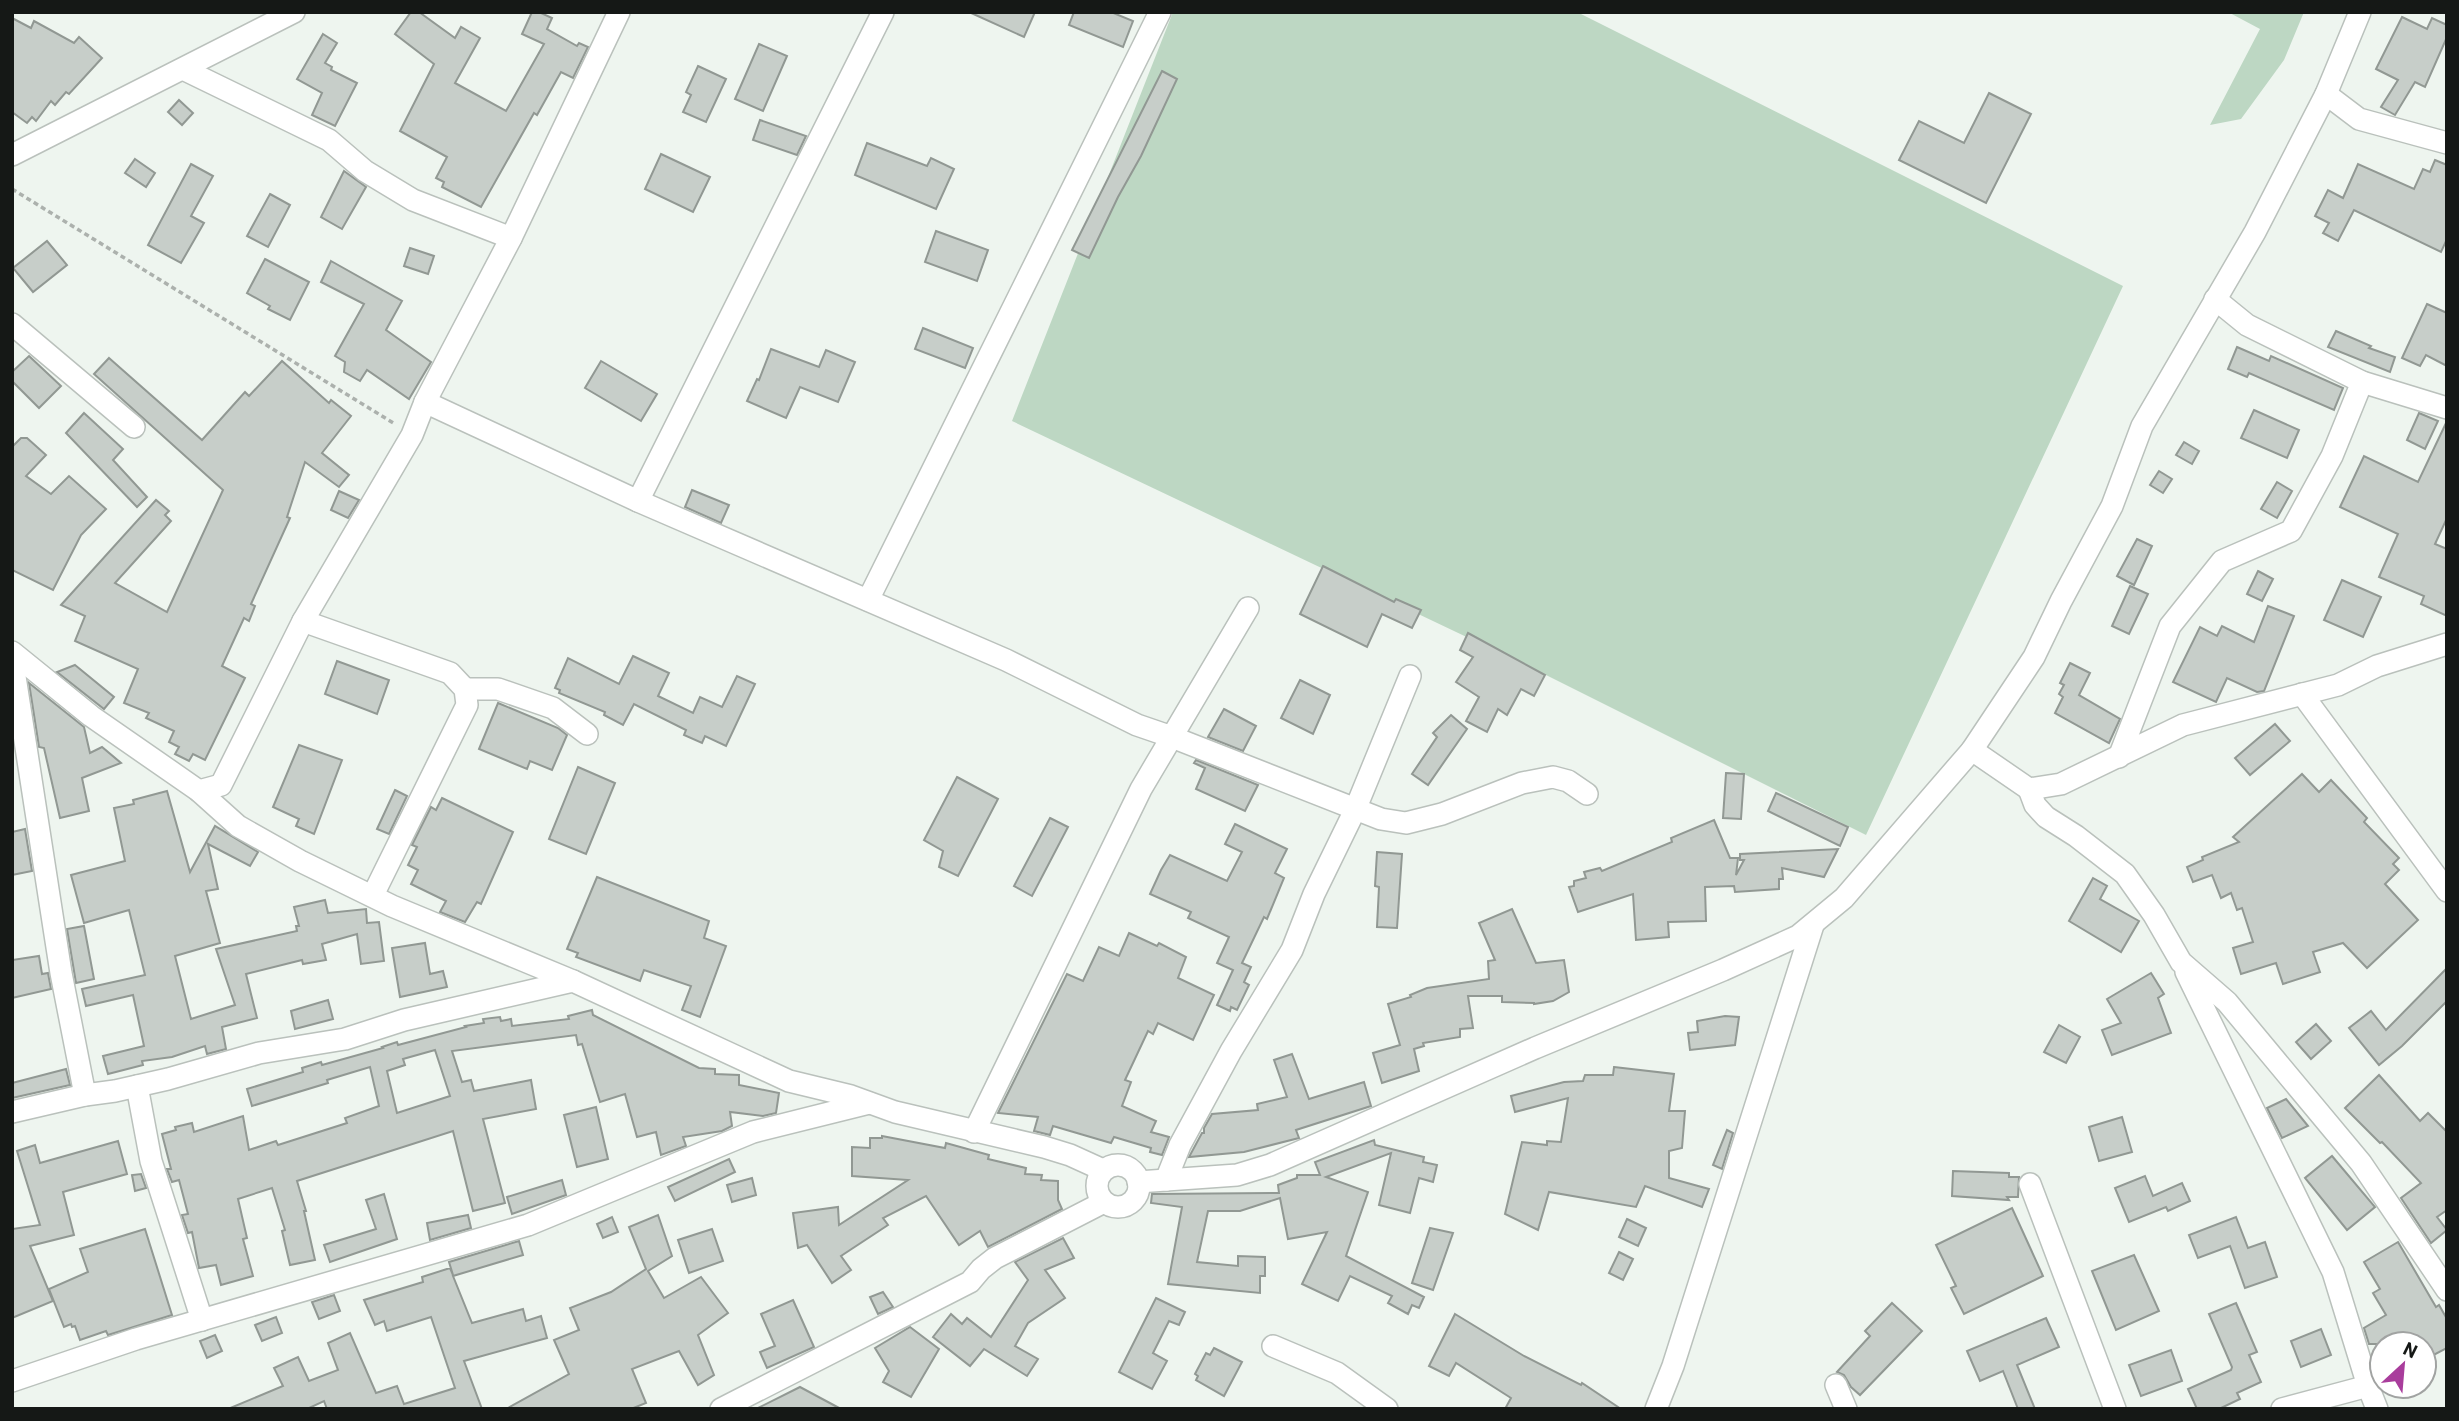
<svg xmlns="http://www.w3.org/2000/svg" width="2459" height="1421" font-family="Barlow,sans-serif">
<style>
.green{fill:#bdd7c3}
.building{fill:#c7cec9;stroke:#919893;stroke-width:2;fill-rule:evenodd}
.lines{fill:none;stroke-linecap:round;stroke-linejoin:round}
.minor-casing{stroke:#bac1bc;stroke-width:24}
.path{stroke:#acb1ad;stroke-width:3.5;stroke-dasharray:5 3.5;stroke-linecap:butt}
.minor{stroke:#fff;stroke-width:21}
</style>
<rect width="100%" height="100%" fill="#eef5ef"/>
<!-- green -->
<g class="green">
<polygon points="1173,12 1577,12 2123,286 1866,835 1536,670 1012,421"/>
<polygon points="2228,12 2304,12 2284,60 2241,119 2210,125 2260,29"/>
</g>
<!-- building -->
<g class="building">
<polygon points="411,12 419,12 455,38 461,27 480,38 455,83 506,111 544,44 522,34 532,12 539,12 552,18 547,29 577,46 579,43 588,47 573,78 561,72 537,115 534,113 481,207 442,187 444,182 436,178 447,157 400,131 434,64 395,34"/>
<polygon points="969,12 1035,12 1024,37"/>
<polygon points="1074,12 1111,12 1133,21 1123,47 1069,25"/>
<polygon points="2402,17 2427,29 2432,18 2447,25 2447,37 2425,87 2415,82 2395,115 2381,107 2398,80 2376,69"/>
<polygon points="12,18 31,28 34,21 74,43 79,37 102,58 69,94 66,92 55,105 51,101 36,121 32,117 27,123 12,112"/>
<polygon points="323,34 337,43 325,63 332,67 331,70 357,83 335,126 312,115 322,93 297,79"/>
<polygon points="759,44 787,56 763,111 735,99"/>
<polygon points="698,66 726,79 706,122 683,112 691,95 686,92"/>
<polygon points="1162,71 1177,79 1141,156 1118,197 1089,258 1072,250"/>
<polygon points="1989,93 2031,114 1986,203 1899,160 1919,121 1964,143"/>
<polygon points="179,100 193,113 182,125 168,112"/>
<polygon points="760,120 806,136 797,155 753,140"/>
<polygon points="867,143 927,166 931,158 954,169 936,209 855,175"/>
<polygon points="661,154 710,177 693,212 645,189"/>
<polygon points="135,159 155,173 146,187 125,173"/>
<polygon points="2435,160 2447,165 2447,239 2441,252 2354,210 2338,241 2323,233 2329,223 2315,216 2328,190 2343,198 2358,164 2414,189 2423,169 2430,172"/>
<polygon points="191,164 213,176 191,216 204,223 181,263 148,245"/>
<polygon points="344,171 366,187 342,229 321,217"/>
<polygon points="270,194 290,205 268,247 247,236"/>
<polygon points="936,231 988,250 977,281 925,262"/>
<polygon points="47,241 67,265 33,292 13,268"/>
<polygon points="410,248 434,256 428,274 404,266"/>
<polygon points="265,259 309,282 290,320 268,309 270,306 247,293"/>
<polygon points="331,261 402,301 386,330 431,362 409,399 367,370 360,381 344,372 345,362 335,356 364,304 321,282"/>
<polygon points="2427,304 2447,313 2447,366 2426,355 2420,366 2402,358"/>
<polygon points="923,328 973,348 965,368 915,349"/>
<polygon points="2336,331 2371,346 2369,348 2395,357 2390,372 2328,347"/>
<polygon points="2237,347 2269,361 2271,356 2343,388 2334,410 2249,373 2247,377 2228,369"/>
<polygon points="771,349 819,367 826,350 855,362 838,402 800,387 786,418 747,401 757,379 759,380"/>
<polygon points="29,356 61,386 39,408 12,381 12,372"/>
<polygon points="109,358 202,440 245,392 249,396 282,361 329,403 331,400 351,416 322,453 349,475 339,487 305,462 287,517 290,518 251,604 255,606 249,621 244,618 222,666 245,678 205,760 193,754 189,761 175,754 179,747 169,742 174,731 146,718 149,713 124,703 138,669 75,641 85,616 61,605 156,500 169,511 165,515 171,521 115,583 167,612 223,490 94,374"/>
<polygon points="601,361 657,394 641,421 585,388"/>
<polygon points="2254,410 2299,430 2287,458 2241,438"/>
<polygon points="84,413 123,449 113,460 147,497 137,507 66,433"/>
<polygon points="2419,413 2438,421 2425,449 2407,440"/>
<polygon points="2447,421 2447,518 2435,544 2447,549 2447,616 2421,604 2424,596 2379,577 2398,534 2340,507 2364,456 2418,482"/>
<polygon points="21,438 27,438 46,455 26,476 51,494 69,476 106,509 81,535 53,590 12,570 12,447"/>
<polygon points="2184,442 2199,451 2192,464 2176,455"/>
<polygon points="2159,471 2172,479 2163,493 2150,485"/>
<polygon points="2277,482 2292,491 2277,518 2261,509"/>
<polygon points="692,490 729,505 721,523 685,507"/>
<polygon points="339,491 359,500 348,518 331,510"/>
<polygon points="2137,539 2152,546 2134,585 2117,576"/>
<polygon points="1323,566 1394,602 1396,599 1421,610 1412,628 1382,614 1367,647 1300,614"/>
<polygon points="2258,571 2273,579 2262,601 2247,594"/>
<polygon points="2342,580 2381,597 2363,637 2324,620"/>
<polygon points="2130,586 2148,594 2129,634 2112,626"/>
<polygon points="2268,606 2294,616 2264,691 2257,692 2227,678 2216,702 2173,682 2200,627 2217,636 2222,626 2254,642"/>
<polygon points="1468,633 1545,675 1534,696 1521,689 1507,715 1498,709 1487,732 1466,721 1479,697 1456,682 1473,657 1460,650"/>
<polygon points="633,656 669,673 658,696 693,713 700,697 722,707 737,676 755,684 726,746 705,736 702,743 684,735 686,730 634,704 623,725 604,715 605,712 559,693 560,690 555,688 568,658 619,684"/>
<polygon points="337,661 389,680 377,714 325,694"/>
<polygon points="2070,663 2090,673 2079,695 2120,719 2109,743 2055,713 2063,697 2059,694 2064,685 2060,683"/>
<polygon points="75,665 114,697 104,709 57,672"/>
<polygon points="1300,680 1330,695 1313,734 1281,718"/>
<polygon points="29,683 84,727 90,753 102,747 121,763 82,778 89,811 60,818 44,748 39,747"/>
<polygon points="498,703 558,728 567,735 552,770 530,761 527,769 479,749"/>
<polygon points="1224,709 1256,726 1243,751 1208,737"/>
<polygon points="1451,715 1467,729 1428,785 1412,774 1437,737 1433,733"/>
<polygon points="2275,724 2290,741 2250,775 2235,758"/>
<polygon points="299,745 342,760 314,834 296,826 299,819 273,807"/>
<polygon points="1196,760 1258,785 1245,811 1196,789 1205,768 1194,763"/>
<polygon points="578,767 615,783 586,854 549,839"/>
<polygon points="1726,773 1744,774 1741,819 1723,818"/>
<polygon points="2302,774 2319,792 2331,780 2367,818 2364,822 2399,858 2393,864 2399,870 2385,884 2418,920 2367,968 2343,943 2313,952 2320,972 2283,984 2276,963 2241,974 2233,948 2253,942 2242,908 2237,910 2231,893 2221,898 2212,875 2193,882 2187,867 2203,860 2202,857 2239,842 2233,837"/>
<polygon points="957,777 998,799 958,876 939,867 943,851 924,840"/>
<polygon points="395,790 407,796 389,834 377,829"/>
<polygon points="167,791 190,872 215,826 258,852 250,866 208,844 218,889 206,891 220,943 175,956 191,1019 235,1005 216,949 297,931 296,926 299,926 294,907 325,900 328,913 366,909 367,923 379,922 384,961 361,964 357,934 322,944 326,960 303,964 302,960 246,974 257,1018 222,1027 226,1049 207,1054 205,1046 172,1057 142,1061 143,1065 108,1074 103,1056 144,1046 133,995 86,1006 82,989 145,975 129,910 84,923 71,875 125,861 114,808 134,804 133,800"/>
<polygon points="1776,793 1848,827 1840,846 1768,811"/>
<polygon points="442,798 513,832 481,904 477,902 465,922 440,912 446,901 411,884 418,870 408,865 417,847 412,845 431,807 436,810"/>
<polygon points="1050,818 1068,827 1032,896 1014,886"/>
<polygon points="1714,820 1730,858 1738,858 1736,875 1744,860 1740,860 1740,854 1838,849 1824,877 1782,868 1783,879 1779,879 1779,889 1735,892 1734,886 1705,887 1706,921 1668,922 1669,937 1636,940 1633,894 1578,912 1569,887 1574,886 1574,881 1586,878 1584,872 1600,868 1602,871 1672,842 1671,838"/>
<polygon points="1235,824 1287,849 1275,873 1284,878 1267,919 1264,917 1242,963 1251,967 1244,982 1249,985 1237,1010 1231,1007 1230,1011 1217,1005 1233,970 1217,963 1229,937 1188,918 1191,912 1150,894 1161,870 1170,855 1227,881 1242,852 1225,844"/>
<polygon points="25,829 32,871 12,875 12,832"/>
<polygon points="1377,852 1402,854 1397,928 1377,927 1379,887 1375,886"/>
<polygon points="597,877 709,921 704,938 726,946 700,1017 682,1010 691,986 644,970 640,981 576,957 578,953 567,949"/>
<polygon points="2093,878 2107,886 2100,899 2139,921 2121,952 2069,921"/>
<polygon points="1512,909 1536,963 1564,960 1569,992 1553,1001 1534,1004 1534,1003 1502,1002 1502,996 1468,996 1473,1028 1460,1029 1460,1037 1423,1043 1424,1046 1414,1049 1419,1071 1382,1083 1373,1053 1400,1045 1388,1004 1411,997 1410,995 1427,988 1489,979 1488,961 1495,960 1479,923"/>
<polygon points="84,926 94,979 76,983 67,929"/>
<polygon points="1129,933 1157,946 1159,943 1186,957 1178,978 1214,995 1193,1040 1158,1023 1153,1034 1148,1031 1125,1080 1131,1082 1122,1106 1156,1121 1151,1132 1169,1137 1162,1155 1150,1152 1151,1148 1114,1137 1111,1143 1053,1126 1050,1135 1034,1131 1038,1117 998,1113 1067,974 1083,981 1099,947 1119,956"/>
<polygon points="425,943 430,974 443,971 447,987 400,997 392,948"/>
<polygon points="39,956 42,974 48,973 51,989 12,998 12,960"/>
<polygon points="2447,968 2447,1001 2402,1046 2379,1065 2349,1028 2371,1011 2386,1030"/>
<polygon points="2151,973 2164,994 2158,998 2171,1033 2112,1055 2102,1030 2121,1023 2107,999"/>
<polygon points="328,1000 333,1019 295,1029 291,1011"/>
<path d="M592,1010L593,1015L699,1068L715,1069V1074L739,1075V1085L779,1093L776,1113L763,1116L730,1112L732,1126L722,1131L683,1137L686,1146L661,1155L656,1132L637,1137L625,1094L600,1102L582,1044L578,1045L576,1035L452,1051L462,1082L471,1080L474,1091L531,1080L536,1109L483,1119L505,1203L473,1211L453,1131L297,1181L306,1211H304L315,1260L290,1265L282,1231L285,1230L272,1188L238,1199L247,1238L243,1239L253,1276L221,1285L216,1265L199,1268L192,1232L188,1233L182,1215L188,1214L179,1180L172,1182L167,1169H171L162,1134L176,1130L175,1127L192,1123L194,1132L243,1116L249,1150L276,1141L278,1145L347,1123L345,1118L379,1106L370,1067L327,1080L328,1083L252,1106L247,1089L303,1072L302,1068L321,1062L322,1065L383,1048L382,1047L397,1042L398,1045L466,1027L465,1026L484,1023L483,1019L500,1017L501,1021L511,1019L512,1026L569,1019L568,1016ZM435,1050L450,1096L397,1113L387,1071L405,1065L403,1059Z"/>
<polygon points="1725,1016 1739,1017 1735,1045 1690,1050 1688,1033 1698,1032 1697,1021"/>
<polygon points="2316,1024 2331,1041 2311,1059 2296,1042"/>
<polygon points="2059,1025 2080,1037 2066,1063 2044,1052"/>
<polygon points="1292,1054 1309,1099 1364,1082 1371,1106 1296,1130 1299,1138 1244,1152 1189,1157 1202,1133 1204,1133 1204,1128 1212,1114 1258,1110 1257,1104 1287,1097 1274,1060"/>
<polygon points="1614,1067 1674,1074 1669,1111 1685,1111 1682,1148 1669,1151 1669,1178 1709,1189 1702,1207 1645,1186 1636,1207 1549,1192 1538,1230 1505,1214 1522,1142 1547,1145 1547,1141 1561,1142 1568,1098 1515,1112 1511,1096 1564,1082 1583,1081 1585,1075 1613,1075"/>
<polygon points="66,1069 70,1085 12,1098 12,1083"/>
<polygon points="2379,1075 2420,1121 2428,1113 2447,1132 2447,1210 2437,1217 2447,1230 2431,1243 2401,1198 2421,1183 2382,1142 2380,1143 2345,1108"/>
<polygon points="2286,1099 2308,1126 2282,1138 2267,1108"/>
<polygon points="596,1107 608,1159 577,1167 564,1115"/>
<polygon points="2122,1117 2132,1152 2099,1161 2089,1127"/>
<polygon points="1727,1130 1733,1133 1722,1169 1713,1165"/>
<polygon points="882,1136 945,1148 946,1143 989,1155 988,1159 1026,1168 1025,1174 1042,1175 1041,1180 1058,1181 1058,1200 1062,1209 988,1247 980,1231 959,1245 926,1196 883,1218 888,1225 841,1256 851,1270 832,1283 807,1245 798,1248 793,1213 838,1207 839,1225 908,1180 852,1176 852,1147 870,1148 870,1138 882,1138"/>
<polygon points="1374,1140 1375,1145 1424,1157 1423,1162 1437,1165 1433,1182 1419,1178 1410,1213 1379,1205 1391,1153 1326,1177 1368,1192 1346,1256 1424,1297 1419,1308 1412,1305 1408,1314 1388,1303 1392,1296 1350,1276 1338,1301 1302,1284 1327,1232 1288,1239 1280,1198 1240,1211 1208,1211 1197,1262 1238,1266 1238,1256 1265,1257 1265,1276 1260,1276 1260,1293 1168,1284 1182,1207 1151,1203 1152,1194 1279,1193 1278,1185 1297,1178 1297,1175 1320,1175 1315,1162"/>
<polygon points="118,1141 127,1174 63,1192 74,1235 30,1246 53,1301 12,1318 12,1229 40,1225 17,1151 35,1145 40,1163"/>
<polygon points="2332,1156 2375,1207 2347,1230 2305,1178"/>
<polygon points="729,1159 735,1172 675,1201 668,1187"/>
<polygon points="1953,1171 2009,1173 2009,1177 2019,1177 2018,1197 2007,1197 2009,1200 1952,1196"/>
<polygon points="141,1174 146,1188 135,1191 132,1175"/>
<polygon points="2145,1176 2153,1196 2182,1183 2190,1201 2168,1211 2166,1207 2129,1222 2115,1188"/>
<polygon points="752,1178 756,1195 732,1202 727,1185"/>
<polygon points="562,1180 566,1195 512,1214 507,1197"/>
<polygon points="384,1194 397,1239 330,1262 324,1245 376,1229 366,1200"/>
<polygon points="2012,1208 2043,1276 1964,1314 1951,1288 1956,1286 1936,1245"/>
<polygon points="468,1215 471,1228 430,1240 427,1223"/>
<polygon points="658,1215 672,1256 648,1271 664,1298 701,1277 728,1313 698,1335 714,1375 698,1385 679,1351 632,1369 646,1403 631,1409 506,1409 569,1374 554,1340 579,1330 570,1308 611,1292 646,1269 629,1227"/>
<polygon points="612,1217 618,1232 603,1238 597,1224"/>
<polygon points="2236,1217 2248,1248 2265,1242 2277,1277 2245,1288 2230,1246 2198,1258 2189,1235"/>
<polygon points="1627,1219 1646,1228 1638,1246 1619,1237"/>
<polygon points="1430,1228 1453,1233 1433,1290 1412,1283"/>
<polygon points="145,1229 172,1315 108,1335 106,1331 80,1340 75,1326 72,1327 71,1324 64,1327 49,1289 88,1272 80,1249"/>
<polygon points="712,1229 723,1261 689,1273 678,1240"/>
<polygon points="1063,1238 1074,1258 1045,1270 1065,1298 1028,1323 1015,1346 1038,1359 1027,1376 984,1349 970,1366 933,1337 951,1314 962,1324 967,1318 991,1337 1028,1280 1015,1262"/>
<polygon points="519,1241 523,1255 453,1276 472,1323 523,1309 526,1321 541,1316 547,1338 464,1361 482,1409 327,1409 324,1401 307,1409 228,1409 283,1386 274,1368 298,1357 309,1381 338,1370 328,1343 350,1333 376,1393 397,1386 404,1404 455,1388 431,1317 387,1331 384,1321 375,1325 364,1300 423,1282 422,1277 450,1268 453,1275 449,1262"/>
<polygon points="2398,1242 2436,1307 2439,1305 2447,1319 2447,1348 2424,1360 2424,1344 2369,1344 2364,1328 2386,1315 2373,1293 2380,1289 2364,1262"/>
<polygon points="1619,1252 1633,1259 1623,1280 1609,1273"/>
<polygon points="2134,1255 2159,1311 2116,1330 2092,1271"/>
<polygon points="883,1292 893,1307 878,1314 870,1297"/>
<polygon points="334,1295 340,1311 319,1319 312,1302"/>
<polygon points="1156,1298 1185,1312 1179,1325 1169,1321 1153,1353 1167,1361 1152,1389 1119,1372"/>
<polygon points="793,1300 814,1347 767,1368 760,1352 775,1346 761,1314"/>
<polygon points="1892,1303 1922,1331 1860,1395 1851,1387 1844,1375 1837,1372 1870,1336 1865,1331"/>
<polygon points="2236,1303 2257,1352 2249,1355 2261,1382 2237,1393 2240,1399 2219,1409 2197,1409 2188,1389 2231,1370 2232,1367 2209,1314"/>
<polygon points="1455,1314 1524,1356 1581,1385 1582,1383 1621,1409 1505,1409 1511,1398 1456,1363 1449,1376 1429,1366"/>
<polygon points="276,1317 282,1333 262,1341 255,1325"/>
<polygon points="2046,1318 2059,1347 2017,1365 2035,1409 2018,1409 2003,1371 1980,1381 1967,1351"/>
<polygon points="910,1327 939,1349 911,1397 883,1382 889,1371 875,1348"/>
<polygon points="2321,1329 2331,1355 2301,1367 2291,1341"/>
<polygon points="215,1335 222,1351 207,1358 200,1341"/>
<polygon points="1214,1348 1242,1362 1224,1396 1196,1380 1198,1376 1195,1374 1206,1353 1210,1355"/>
<polygon points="2171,1350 2182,1381 2141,1396 2129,1365"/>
<polygon points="800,1387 841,1409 756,1409"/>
</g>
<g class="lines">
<!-- minor casing -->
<g class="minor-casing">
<g id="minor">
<polyline points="183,69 329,140 365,171 413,200 511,238"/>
<polyline points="2326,94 2359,119 2447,143"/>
<polyline points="12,155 294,12"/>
<polyline points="2215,299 2247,325 2362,382 2447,408"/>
<polyline points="12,324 134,427"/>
<polyline points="425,402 638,501 1006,660 1137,725 1172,737 1381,819 1406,823 1442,814 1522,783 1553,777 1568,781 1587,794"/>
<polyline points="638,501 883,12"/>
<polyline points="868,600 1160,12"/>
<polyline points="303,621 450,673 465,689 467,705 373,895"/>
<polyline points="12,652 91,716 199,791 238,826 300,861 392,906 573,981"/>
<polyline points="12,657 61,973 85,1095"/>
<polyline points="465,689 498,689 553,708 587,734"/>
<polyline points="2302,694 2447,891"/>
<polyline points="1972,750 2029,789 2061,784 2183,725 2338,685 2377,666 2447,644"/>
<polyline points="2119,757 2170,626 2222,561 2291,531 2332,456 2362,382"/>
<polyline points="2029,789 2035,805 2046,817 2076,836 2125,874 2154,915 2181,962 2227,1002 2361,1163 2447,1290"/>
<polyline points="199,791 221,785 303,621 412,435 425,402 511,238 619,12"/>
<polyline points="2186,972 2333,1272 2368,1386 2377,1409"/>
<polyline points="137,1086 151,1161 202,1320"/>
<polyline points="12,1112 85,1095 115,1091 168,1079 259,1053 345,1039 404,1020 573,981 789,1081 851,1096 895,1112 1044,1147 1070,1155 1103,1170"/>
<polyline points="974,1132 1141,789 1248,608"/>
<circle cx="1118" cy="1186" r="21"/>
<polyline points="1166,1180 1180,1145 1231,1051 1292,950 1314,894 1355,810 1410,676"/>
<polyline points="1138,1182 1237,1175 1270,1165 1535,1048 1723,970 1798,936 1844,898 1972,750 2034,657 2061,601 2112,506 2142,426 2255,232 2326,94 2360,12"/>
<polyline points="2030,1184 2115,1409"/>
<polyline points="1273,1346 1337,1373 1387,1409"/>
<polyline points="12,1381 136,1339 528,1225 753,1132 869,1103"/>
<polyline points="1836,1385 1846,1409"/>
<polyline points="721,1409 970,1282 981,1269 995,1258 1104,1202"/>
<polyline points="1656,1409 1673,1366 1813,925"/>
<polyline points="2282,1409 2368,1386"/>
</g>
</g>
<!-- path -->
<polyline class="path" points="12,189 395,424"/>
<!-- minor -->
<use href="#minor" class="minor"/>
</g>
<!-- border -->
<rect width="2459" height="1421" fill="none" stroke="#151816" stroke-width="28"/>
<!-- north arrow -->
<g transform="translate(2403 1365) rotate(26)"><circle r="33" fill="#ffffff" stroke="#a1a3a2" stroke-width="2"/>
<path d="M0-5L12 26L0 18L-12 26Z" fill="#a93d9c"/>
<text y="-10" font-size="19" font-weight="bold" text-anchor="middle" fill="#151816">N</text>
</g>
</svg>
